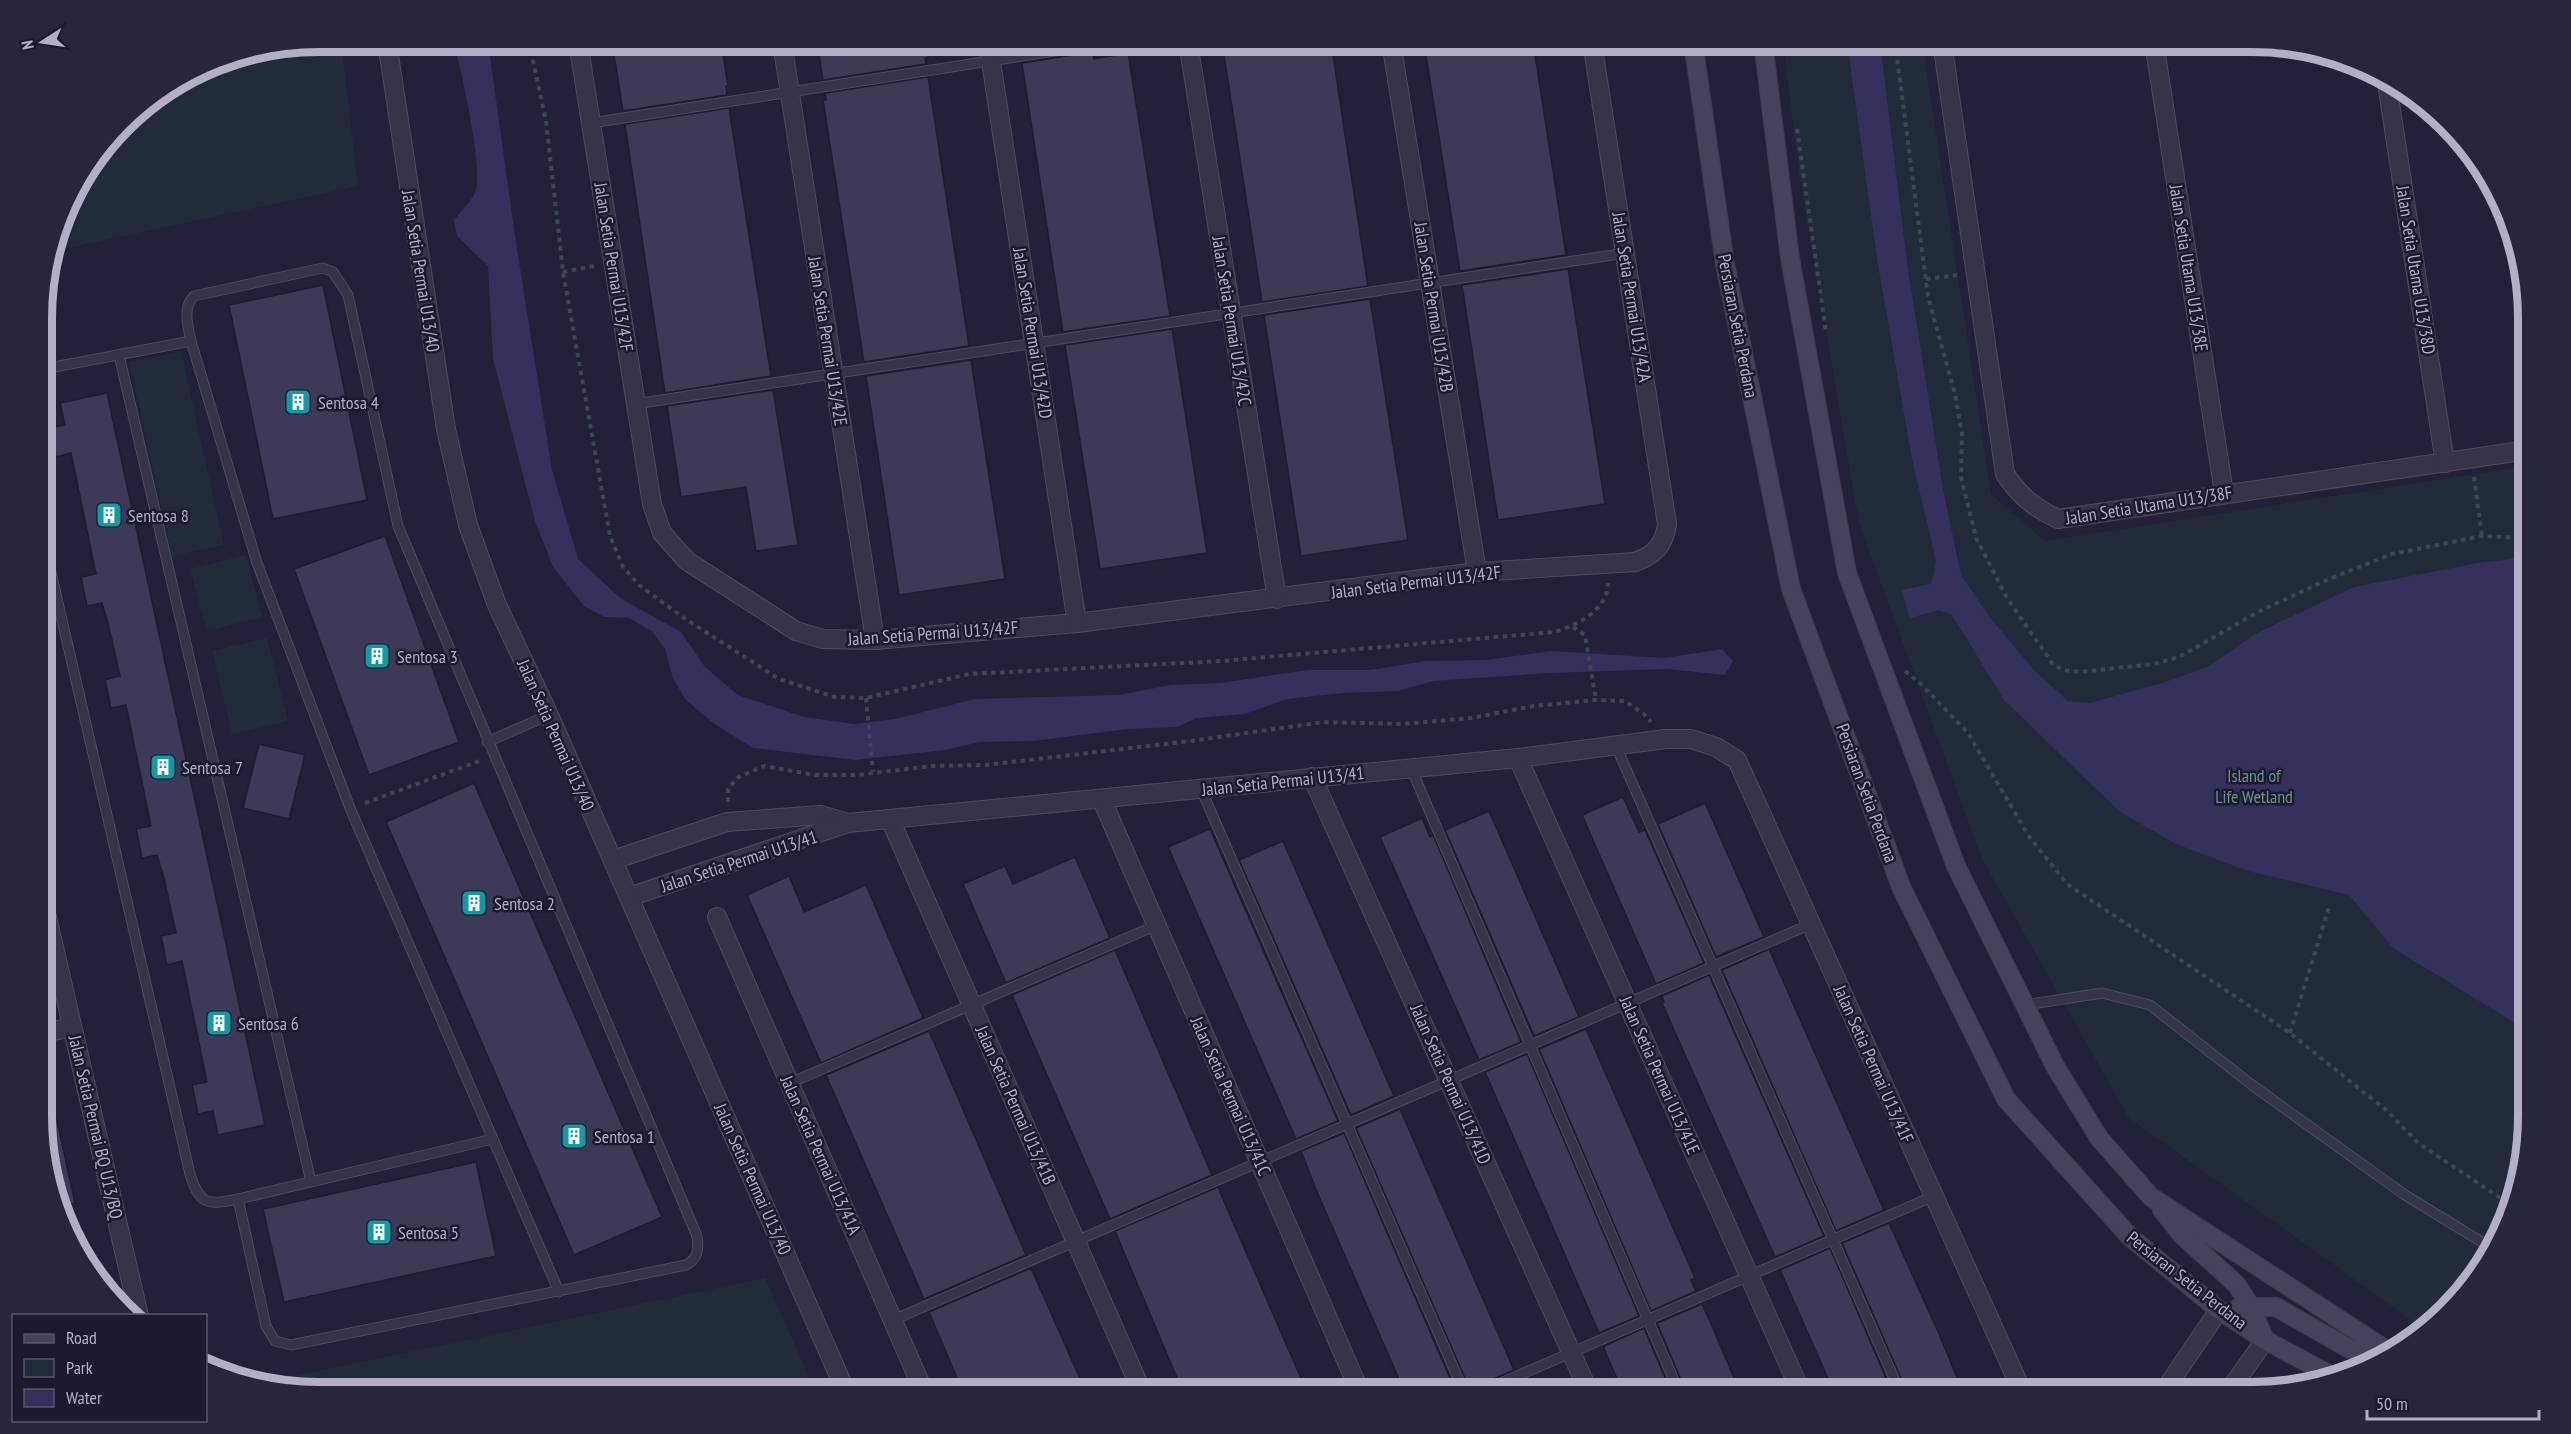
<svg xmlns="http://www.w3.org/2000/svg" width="2571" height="1434" font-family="'PT Sans Narrow',sans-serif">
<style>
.green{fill:#222b3a}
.water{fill:#35305c}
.building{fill:#3d3a57;stroke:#1e1c30;stroke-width:1.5}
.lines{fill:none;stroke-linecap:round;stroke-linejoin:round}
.service-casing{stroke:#4f4c61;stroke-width:11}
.minor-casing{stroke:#4f4c61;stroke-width:20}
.tertiary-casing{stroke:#4f4c61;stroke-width:20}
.secondary-casing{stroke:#3d3a50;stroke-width:20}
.path{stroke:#3d4654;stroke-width:4;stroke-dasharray:4.5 4.5;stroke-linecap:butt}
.service{stroke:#363449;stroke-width:9}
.minor{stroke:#363449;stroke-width:18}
.tertiary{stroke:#363449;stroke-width:18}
.secondary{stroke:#46425c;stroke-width:18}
.labels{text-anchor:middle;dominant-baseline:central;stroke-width:5;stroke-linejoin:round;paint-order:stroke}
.street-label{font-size:18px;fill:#b2afc6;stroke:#1c1a2e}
.poi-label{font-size:18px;fill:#b2afc6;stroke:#1c1a2e;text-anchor:start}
.park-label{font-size:18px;fill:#66978b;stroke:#1c1a2e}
.rim{fill:none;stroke:#b2afc6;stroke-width:8}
</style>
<rect width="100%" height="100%" fill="#232039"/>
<!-- green -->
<g class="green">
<polygon points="318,42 341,42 358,186 54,251 71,196 136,111 213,63"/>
<polygon points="1783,42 1922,42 1991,494 2045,541 2528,466 2528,1133 2492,1254 2422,1328 2129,1118 1982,859 1859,523 1800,179"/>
<polygon points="181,351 224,545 172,556 129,362"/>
<polygon points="246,555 262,617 207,631 190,569"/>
<polygon points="267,638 288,721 232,734 212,651"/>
<polygon points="765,1278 816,1392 318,1392 255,1384"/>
</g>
<!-- water -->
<g class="water">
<path d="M454,42H488L515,236L552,470L578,559L620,598L681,632L705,667L738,695L804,717L854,724L895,719L975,699L1118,695L1171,685L1220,683L1308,670H1370L1426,661L1486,660L1552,651L1664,658L1722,649L1733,661L1725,675L1667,669L1551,673L1433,681L1398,691L1343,693L1287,699L1245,714L1197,718L1177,727L1127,729L1034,741L980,742L945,750L855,760L753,748L713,723L685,699L673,678L665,649L652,631L629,618L604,617L584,606L553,567L535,521L493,359L488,266L457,236L454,221C460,211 469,204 474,195C486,175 460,67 454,42Z"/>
<polygon points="1847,42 1880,42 1907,263 1943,489 1961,575 1988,615 2034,670 2068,701 2090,703 2162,683 2207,667 2257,633 2354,587 2478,563 2528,557 2528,1031 2393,948 2349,895 2248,871 2176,844 2119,811 2004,700 1952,615 1939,610 1910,618 1901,590 1930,584 1934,575 1936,561 1912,459 1878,265"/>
</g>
<!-- building -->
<g class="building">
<polygon points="612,42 721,42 728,86 726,86 727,95 623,111"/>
<polygon points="817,42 926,42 928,58 925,58 926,64 823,80"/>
<polygon points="1018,42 1068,42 1020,50"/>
<polygon points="1222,42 1331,42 1368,286 1262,302"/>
<polygon points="1424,42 1533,42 1566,255 1460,271"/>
<polygon points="1093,52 1094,59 1128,53 1170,316 1063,332 1022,63"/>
<polygon points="928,77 969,346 864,362 823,100 826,100 825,93"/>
<polygon points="729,108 771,376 665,393 625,124"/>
<polygon points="1568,269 1605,504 1498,520 1462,285"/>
<polygon points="323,285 367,500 273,519 229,305"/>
<polygon points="1370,299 1408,540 1301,556 1264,315"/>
<polygon points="1172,329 1207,553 1100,569 1065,345"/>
<polygon points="971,360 1005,579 899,595 866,376"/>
<polygon points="773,390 798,545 756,551 746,487 681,497 667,406"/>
<polygon points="107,393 265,1125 218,1135 213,1111 198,1114 192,1085 207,1082 182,961 167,965 161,936 176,933 164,878 157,855 142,858 136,829 151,826 126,705 111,708 105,680 120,676 109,627 102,603 87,606 81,577 96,574 71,453 56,457 50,428 65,425 60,403"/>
<polygon points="385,536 459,742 369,775 294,569"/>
<polygon points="259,744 305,755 289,819 243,808"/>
<polygon points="474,783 662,1217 574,1255 386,822"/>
<polygon points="1623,797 1639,832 1645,830 1704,963 1656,984 1582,815"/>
<polygon points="1705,803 1764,937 1716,957 1658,824"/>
<polygon points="1489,811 1579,1017 1534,1036 1445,830"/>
<polygon points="1422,818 1430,837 1433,835 1521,1042 1479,1060 1380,837"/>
<polygon points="1210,829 1338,1121 1296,1139 1168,847"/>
<polygon points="1283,841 1394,1096 1351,1115 1239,860"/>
<polygon points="1075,857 1110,938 1006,983 963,884 1005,866 1013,884"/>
<polygon points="789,876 804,912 866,885 923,1018 821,1063 747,895"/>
<polygon points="1769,949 1884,1210 1836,1231 1722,970"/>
<polygon points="1115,950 1212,1175 1110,1219 1012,995"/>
<polygon points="1709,975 1824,1236 1775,1257 1662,1003 1664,1002 1662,996"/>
<polygon points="1586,1029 1695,1278 1691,1280 1696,1291 1651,1311 1539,1049"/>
<polygon points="929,1031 1026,1255 924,1299 826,1075"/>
<polygon points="1527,1054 1639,1316 1599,1333 1485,1072"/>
<polygon points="52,1098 75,1203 65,1206 44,1151 44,1099"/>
<polygon points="1400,1109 1514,1370 1477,1386 1473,1392 1471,1392 1356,1128"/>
<polygon points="1344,1133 1456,1392 1407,1392 1403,1388 1317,1192 1301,1151"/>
<polygon points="476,1162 496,1256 284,1302 263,1209"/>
<polygon points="1218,1187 1229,1213 1307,1392 1183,1392 1115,1231"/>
<polygon points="1889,1223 1939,1334 1963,1392 1907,1392 1842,1243"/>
<polygon points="1830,1248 1892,1392 1834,1392 1780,1270"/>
<polygon points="1031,1268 1086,1392 963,1392 929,1312"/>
<polygon points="1702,1304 1712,1326 1740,1392 1686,1392 1657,1323"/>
<polygon points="1644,1328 1671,1392 1623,1392 1604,1349 1604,1346"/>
<polygon points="1520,1382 1524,1392 1498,1392"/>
</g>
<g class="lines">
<!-- service casing -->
<g class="service-casing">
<g id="service">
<polyline points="591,123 1112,42"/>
<polyline points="119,355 311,1182"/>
<polyline points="44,369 191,341"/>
<polyline points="635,404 1626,253"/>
<path d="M44,542L190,1174C200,1206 208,1205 238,1199L266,1326L275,1341L291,1345L686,1265C698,1259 699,1249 697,1236L398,526L348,295L333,272L323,268L194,296C182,308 188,326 191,341L257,563L350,808L559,1292"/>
<polyline points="487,742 549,715"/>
<polyline points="1616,746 1900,1392"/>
<polyline points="1411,768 1679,1392"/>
<polyline points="1201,789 1464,1392"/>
<polyline points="2025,1005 2102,993 2150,1005 2252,1085 2405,1195 2493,1249"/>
<polyline points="790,1083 1157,925"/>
<polyline points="238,1199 493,1139"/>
<polyline points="893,1320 1811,924"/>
<polyline points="1480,1392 1934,1196"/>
</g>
</g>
<!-- minor casing -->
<g class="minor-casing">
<g id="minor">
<path d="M578,42L652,504L662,533L687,561L796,631L823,639L875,640L1077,623L1477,572L1635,562C1655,555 1664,545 1667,524L1592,42"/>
<polyline points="782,42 875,640"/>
<polyline points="988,42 1077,623"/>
<polyline points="1188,42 1277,599"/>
<polyline points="1391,42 1477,572"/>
<path d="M1942,42L2005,474C2020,496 2034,508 2058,519L2528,450"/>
<polyline points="2154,42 2224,493"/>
<polyline points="2386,77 2445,463"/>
<polyline points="1518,758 1801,1392"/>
<polyline points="1312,777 1589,1392"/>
<polyline points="1102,800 1360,1392"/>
<polyline points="890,819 1142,1392"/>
<polyline points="613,860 727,822 821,815 848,823"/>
<polyline points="629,897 848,823 1518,758 1666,739 1691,739 1716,747 1737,760 2022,1391"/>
<polyline points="44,904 139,1316"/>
<polyline points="717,917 924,1392"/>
<polyline points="44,1033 72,1027"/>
</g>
</g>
<!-- tertiary casing -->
<g class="tertiary-casing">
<g id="tertiary">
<polyline points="387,42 446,429 468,525 497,605 549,715 846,1392"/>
<polyline points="2164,1391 2219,1310"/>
<polyline points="2229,1391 2265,1340"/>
</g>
</g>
<!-- secondary casing -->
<g class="secondary-casing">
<g id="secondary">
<polyline points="1693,42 1725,264 1791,589 1902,889 2006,1099 2130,1237 2219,1310 2265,1340 2336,1378"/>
<polyline points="1763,42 1790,258 1847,573 1956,866 2055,1066 2099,1138 2151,1197 2391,1353"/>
<polyline points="2162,1210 2182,1235 2236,1284 2250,1305 2265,1340"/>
<polyline points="2239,1307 2276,1307 2348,1348 2379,1359"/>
</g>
</g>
<!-- path -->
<g class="path">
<path d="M529,42L546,121L563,272L610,536L623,567L639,585L684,618L779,679L835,697L866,698L969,674L1221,661L1554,632C1576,626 1608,610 1608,583"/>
<polyline points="1895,42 1928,297 1955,394 1962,434 1961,477 1976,538 2007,598 2052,663 2062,670 2080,672 2154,664 2179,657 2260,611 2329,579 2392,554 2482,536 2528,538"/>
<polyline points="1797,129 1826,332"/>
<polyline points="563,272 594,266"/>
<polyline points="1926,279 1958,275"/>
<polyline points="2474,477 2482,536"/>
<polyline points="1573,627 1585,635 1596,700"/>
<polyline points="1905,671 1922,685 1968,733 2028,835 2067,884 2290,1033 2386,1110 2418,1143 2508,1203"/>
<polyline points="866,698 873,772"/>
<polyline points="728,802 728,789 737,778 764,766 815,775 857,775 932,766 986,765 1191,741 1323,722 1403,724 1471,718 1534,706 1596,700 1625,701 1644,714 1651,722"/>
<polyline points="365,803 482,760"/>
<polyline points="2290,1033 2329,907"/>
</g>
<!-- service -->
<use href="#service" class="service"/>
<!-- minor -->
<use href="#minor" class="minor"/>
<!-- tertiary -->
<use href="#tertiary" class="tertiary"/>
<!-- secondary -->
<use href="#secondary" class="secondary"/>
</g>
<!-- icons -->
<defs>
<g id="building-square" transform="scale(1.35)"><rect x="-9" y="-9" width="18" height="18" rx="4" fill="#0f9aa8" stroke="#1c1a2e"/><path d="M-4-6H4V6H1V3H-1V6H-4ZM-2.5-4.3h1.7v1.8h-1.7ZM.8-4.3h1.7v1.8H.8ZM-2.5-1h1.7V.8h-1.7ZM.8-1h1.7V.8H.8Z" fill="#fff"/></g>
</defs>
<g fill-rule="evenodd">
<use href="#building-square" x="298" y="402"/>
<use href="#building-square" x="109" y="515"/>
<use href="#building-square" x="377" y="656"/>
<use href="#building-square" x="163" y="767"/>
<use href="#building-square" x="474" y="903"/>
<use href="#building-square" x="219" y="1023"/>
<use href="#building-square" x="574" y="1136"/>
<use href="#building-square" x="379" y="1232"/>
</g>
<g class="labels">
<!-- street labels -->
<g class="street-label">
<text transform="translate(614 267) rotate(81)">Jalan Setia Permai U13/42F</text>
<text transform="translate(2189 268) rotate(81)">Jalan Setia Utama U13/38E</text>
<text transform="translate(2416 270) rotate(81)">Jalan Setia Utama U13/38D</text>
<text transform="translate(421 271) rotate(81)">Jalan Setia Permai U13/40</text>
<text transform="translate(1632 297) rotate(81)">Jalan Setia Permai U13/42A</text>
<text transform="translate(1434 307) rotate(81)">Jalan Setia Permai U13/42B</text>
<text transform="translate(1232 321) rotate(81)">Jalan Setia Permai U13/42C</text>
<text transform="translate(1738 326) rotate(79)">Persiaran Setia Perdana</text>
<text transform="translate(1033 333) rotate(81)">Jalan Setia Permai U13/42D</text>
<text transform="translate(828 341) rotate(81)">Jalan Setia Permai U13/42E</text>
<text transform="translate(2149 505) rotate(-9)">Jalan Setia Utama U13/38F</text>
<text transform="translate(1416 582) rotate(-7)">Jalan Setia Permai U13/42F</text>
<text transform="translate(933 633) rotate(-4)">Jalan Setia Permai U13/42F</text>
<text transform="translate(556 735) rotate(66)">Jalan Setia Permai U13/40</text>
<text transform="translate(1283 781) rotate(-6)">Jalan Setia Permai U13/41</text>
<text transform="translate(1867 793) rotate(70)">Persiaran Setia Perdana</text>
<text transform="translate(739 861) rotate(-18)">Jalan Setia Permai U13/41</text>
<text transform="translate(1874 1064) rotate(66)">Jalan Setia Permai U13/41F</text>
<text transform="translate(1660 1075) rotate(66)">Jalan Setia Permai U13/41E</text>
<text transform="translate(1451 1084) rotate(66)">Jalan Setia Permai U13/41D</text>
<text transform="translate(1231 1096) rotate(66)">Jalan Setia Permai U13/41C</text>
<text transform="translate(1016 1105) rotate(66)">Jalan Setia Permai U13/41B</text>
<text transform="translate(96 1127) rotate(77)">Jalan Setia Permai BQ U13/BQ</text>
<text transform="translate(821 1155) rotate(66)">Jalan Setia Permai U13/41A</text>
<text transform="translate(753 1179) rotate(66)">Jalan Setia Permai U13/40</text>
<text transform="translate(2187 1280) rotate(38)">Persiaran Setia Perdana</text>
</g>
<!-- poi labels -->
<g class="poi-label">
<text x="318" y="402">Sentosa 4</text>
<text x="128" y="515">Sentosa 8</text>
<text x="397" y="656">Sentosa 3</text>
<text x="182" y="767">Sentosa 7</text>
<text x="494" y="903">Sentosa 2</text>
<text x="238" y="1023">Sentosa 6</text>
<text x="594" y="1136">Sentosa 1</text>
<text x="398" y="1232">Sentosa 5</text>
</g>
<!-- park labels -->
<g class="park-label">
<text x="2254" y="775">Island of<tspan x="2254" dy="21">Life Wetland</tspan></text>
</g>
</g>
<!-- crop -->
<path d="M0 0H2571V1434H0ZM318 52H2252A266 266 0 0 1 2518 318V1116A266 266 0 0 1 2252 1382H318A266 266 0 0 1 52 1116V318A266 266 0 0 1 318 52Z" fill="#28263a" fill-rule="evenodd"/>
<path class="rim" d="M318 52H2252A266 266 0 0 1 2518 318V1116A266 266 0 0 1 2252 1382H318A266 266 0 0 1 52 1116V318A266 266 0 0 1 318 52Z"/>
<!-- legend -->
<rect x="12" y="1314" width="195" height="108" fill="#1c1a2e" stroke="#58566b" stroke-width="1.5"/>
<rect x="24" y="1334" width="30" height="9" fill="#46425c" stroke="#58566b" stroke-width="1.5"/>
<text x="66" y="1344" font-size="18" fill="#b2afc6">Road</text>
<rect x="24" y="1359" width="30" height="18" fill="#222b3a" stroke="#58566b" stroke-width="1.5"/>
<text x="66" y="1374" font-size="18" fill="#b2afc6">Park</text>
<rect x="24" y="1389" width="30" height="18" fill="#35305c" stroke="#58566b" stroke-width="1.5"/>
<text x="66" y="1404" font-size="18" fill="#b2afc6">Water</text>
<!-- north arrow -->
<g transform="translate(42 42) rotate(258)" stroke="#1c1a2e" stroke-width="4.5" paint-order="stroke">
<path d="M0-4.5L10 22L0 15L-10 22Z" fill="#b2afc6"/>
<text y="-9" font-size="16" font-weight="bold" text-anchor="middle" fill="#b2afc6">N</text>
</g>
<!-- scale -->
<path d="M2367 1410v9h172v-9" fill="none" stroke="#b2afc6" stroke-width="3"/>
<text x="2376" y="1410" font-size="18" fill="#b2afc6" stroke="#1c1a2e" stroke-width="4.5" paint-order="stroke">50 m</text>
</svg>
